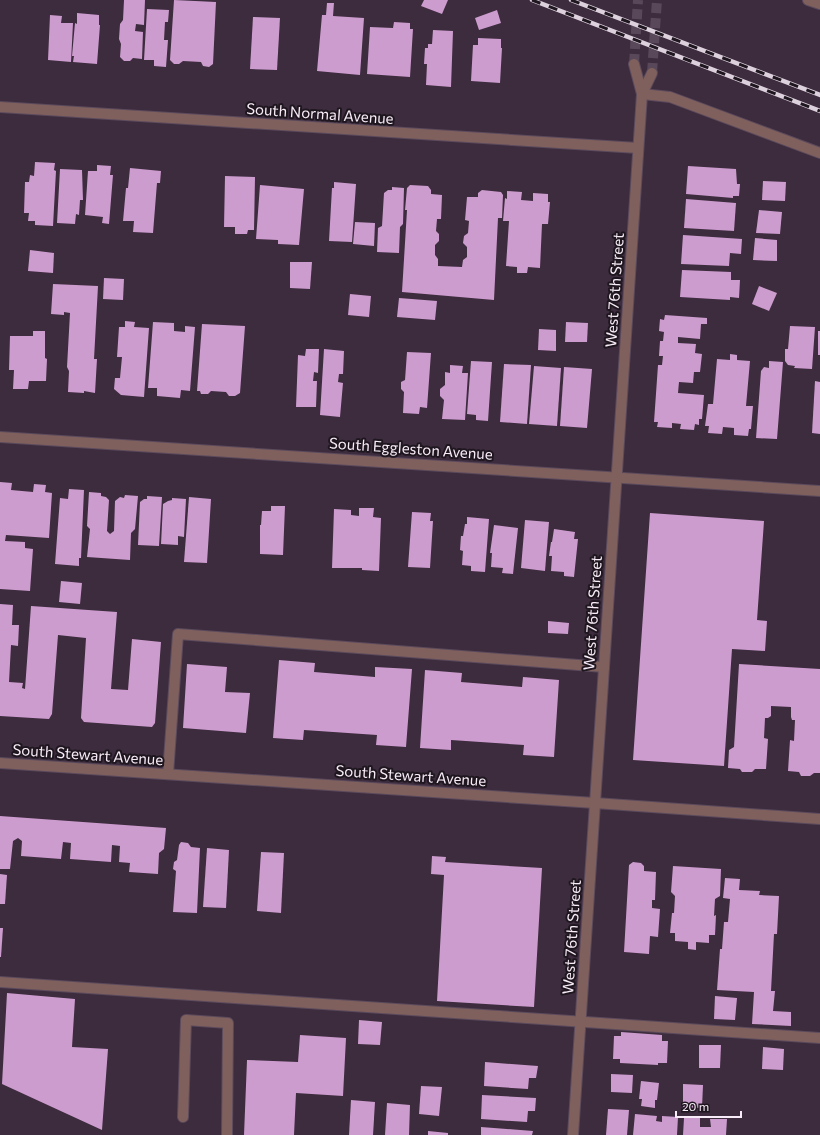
<svg xmlns="http://www.w3.org/2000/svg" width="820" height="1135" font-family="Commissioner,sans-serif">
<style>
.building{fill:#cc9cce}
.lines{fill:none;stroke-linecap:round;stroke-linejoin:round}
.tertiary-tunnel{stroke:#59485a;stroke-width:10;stroke-dasharray:10 5;stroke-linecap:butt}
.service-casing{stroke:#5b4a5c;stroke-width:12}
.minor-casing{stroke:#5b4a5c;stroke-width:12}
.tertiary-casing{stroke:#5b4a5c;stroke-width:12}
.service{stroke:#7f605d;stroke-width:10}
.minor{stroke:#7f605d;stroke-width:10}
.tertiary{stroke:#7f605d;stroke-width:10}
.rail-casing{stroke:#ded1de;stroke-width:4.5}
.rail{stroke:#1f171f;stroke-width:3;stroke-dasharray:9;stroke-linecap:butt}
.labels{text-anchor:middle;dominant-baseline:central;stroke-width:4;stroke-linejoin:round;paint-order:stroke}
.street-label{font-size:15px;fill:#f8ecf8;stroke:#1f171f}
</style>
<rect width="100%" height="100%" fill="#3d2b3e"/>
<!-- building -->
<g class="building">
<polygon points="124,0 145,0 144,25 136,24 135,31 143,32 142,59 133,58 130,61 124,61 120,57 121,44 119,39 120,24 123,20"/>
<polygon points="174,0 216,2 213,64 209,67 203,66 201,62 183,61 179,64 174,64 170,60"/>
<polygon points="424,0 448,0 442,14 421,6"/>
<polygon points="327,3 334,3 333,16 364,18 360,75 317,71 322,15 326,15"/>
<polygon points="147,9 169,10 168,22 165,22 164,40 168,40 166,67 154,66 154,60 144,60"/>
<polygon points="497,10 501,23 479,30 475,18"/>
<polygon points="77,13 99,15 99,25 100,25 97,64 73,62 74,56 72,56 75,23 77,24"/>
<polygon points="50,15 62,16 61,23 73,23 71,62 48,60"/>
<polygon points="253,17 280,18 277,70 250,69"/>
<polygon points="394,22 410,23 410,29 413,29 410,77 367,74 370,27 393,28"/>
<polygon points="433,30 453,31 451,87 426,85 427,64 424,64 425,48 428,48 428,44 432,44"/>
<polygon points="478,38 501,39 501,48 502,48 500,83 471,81 473,45 478,45"/>
<polygon points="35,162 55,163 54,170 56,171 53,226 35,225 35,221 28,221 29,213 24,213 25,182 29,182 30,175 34,176"/>
<polygon points="97,165 111,166 110,175 113,175 109,224 102,223 103,217 85,215 88,171 97,171"/>
<polygon points="688,166 736,169 737,184 740,184 739,196 733,196 733,198 686,194"/>
<polygon points="130,168 161,171 160,183 157,183 153,233 133,232 134,221 123,221 126,188 128,188"/>
<polygon points="60,169 82,170 83,200 80,200 79,215 76,214 75,224 57,223"/>
<polygon points="225,176 255,177 254,230 248,230 247,234 235,234 235,227 224,227"/>
<polygon points="763,181 786,182 785,201 762,200"/>
<polygon points="334,182 356,184 352,242 329,241 332,188 334,188"/>
<polygon points="260,185 304,189 299,245 278,244 278,240 256,239"/>
<polygon points="410,185 428,186 431,190 431,194 442,195 441,219 437,219 436,231 439,234 439,241 435,245 435,255 438,259 438,266 462,267 463,260 467,257 467,247 463,243 464,236 468,233 469,221 465,220 467,197 478,197 478,193 482,190 501,192 503,195 502,218 498,218 494,300 402,292 407,210 405,210 407,188"/>
<polygon points="392,187 404,188 403,224 400,227 399,253 377,252 378,228 382,226 384,193 388,190 392,190"/>
<polygon points="507,191 522,192 521,200 533,201 533,193 548,194 548,202 550,202 548,224 542,224 540,268 528,267 527,273 517,273 517,267 506,266 509,221 503,221 505,198 507,199"/>
<polygon points="686,199 736,203 734,231 684,228"/>
<polygon points="759,210 782,212 780,234 756,233"/>
<polygon points="355,222 375,223 374,246 353,244"/>
<polygon points="683,235 742,239 741,254 730,253 729,266 681,264"/>
<polygon points="755,238 777,240 777,261 753,260"/>
<polygon points="30,250 54,253 53,273 28,271"/>
<polygon points="290,262 312,262 310,289 290,288"/>
<polygon points="682,270 731,272 731,280 740,280 739,298 730,297 730,300 680,297"/>
<polygon points="104,278 124,279 123,300 103,299"/>
<polygon points="53,284 98,286 94,359 97,359 95,393 84,391 84,393 68,392 69,371 67,367 70,313 64,312 64,315 51,314"/>
<polygon points="759,286 777,293 769,311 752,304"/>
<polygon points="350,294 371,296 369,317 348,315"/>
<polygon points="399,298 437,301 435,320 397,317"/>
<polygon points="665,315 707,318 707,324 701,324 700,339 678,337 678,343 696,344 695,353 702,354 700,372 694,372 693,383 679,382 678,393 704,395 702,419 699,419 699,425 695,424 694,430 680,429 681,424 672,423 672,428 657,427 658,422 654,422 658,365 662,365 663,356 659,356 660,341 663,341 664,332 659,331 660,319 664,320"/>
<polygon points="125,321 135,322 134,327 149,328 144,397 121,395 114,389 115,378 120,378 122,357 117,357 119,327 125,327"/>
<polygon points="153,322 174,323 174,331 185,332 185,326 195,327 190,391 181,390 180,398 157,396 157,388 148,388"/>
<polygon points="566,322 588,323 587,342 565,342"/>
<polygon points="202,324 245,326 240,393 235,396 229,396 226,392 211,391 208,394 201,394 200,391 197,391"/>
<polygon points="790,326 815,327 812,369 794,368 795,366 788,365 785,361 785,349 788,349"/>
<polygon points="539,329 556,330 556,351 538,350"/>
<polygon points="33,331 45,331 45,358 47,359 46,381 29,381 28,389 13,389 14,370 9,370 10,336 33,336"/>
<rect x="818" y="331" width="2" height="24"/>
<polygon points="306,349 319,349 318,373 314,372 313,381 317,381 316,407 296,407 298,355 305,356"/>
<polygon points="324,349 344,351 343,374 339,374 338,382 343,383 340,417 320,415"/>
<polygon points="407,352 431,353 427,408 420,407 419,414 403,413 404,392 401,389 401,382 405,380"/>
<polygon points="730,354 737,355 737,360 750,361 746,406 753,406 751,429 749,429 748,436 734,435 734,428 723,427 722,434 708,433 709,426 705,426 708,404 713,404 717,359 730,360"/>
<polygon points="471,361 492,362 488,421 476,420 476,415 467,414"/>
<polygon points="769,361 783,362 777,439 756,438 761,371 764,367 769,368"/>
<polygon points="504,364 531,365 527,424 500,422"/>
<polygon points="450,365 463,366 462,373 468,373 465,420 442,419 444,400 440,396 440,389 445,385 445,372 450,373"/>
<polygon points="534,366 561,368 557,426 529,424"/>
<polygon points="564,367 592,369 587,428 560,426"/>
<polygon points="815,381 820,382 820,434 812,433"/>
<polygon points="0,482 12,483 11,490 33,492 34,484 46,485 45,492 52,493 49,538 6,535 5,541 25,542 25,548 33,549 30,591 0,589"/>
<polygon points="69,489 84,490 81,558 79,558 79,566 55,564 60,498 68,499"/>
<polygon points="89,492 101,493 101,496 106,497 109,500 107,531 110,534 114,531 115,501 120,497 124,498 125,495 138,496 135,529 131,533 130,560 87,557 90,529 87,526"/>
<polygon points="147,496 162,497 159,546 138,545 140,502 144,499 147,499"/>
<polygon points="189,497 211,499 207,563 184,562"/>
<polygon points="172,498 186,499 184,537 178,536 178,545 161,544 163,504 168,501 172,500"/>
<polygon points="271,506 285,506 283,555 260,554 260,525 261,525 262,511 271,511"/>
<polygon points="359,508 374,508 373,517 381,518 379,571 362,570 362,568 332,568 334,509 351,510 351,515 359,516"/>
<polygon points="412,512 431,513 430,521 433,521 430,568 408,567"/>
<polygon points="650,513 764,521 757,620 767,621 765,651 732,649 724,766 633,760"/>
<polygon points="467,517 489,519 485,572 471,571 471,566 462,565 463,551 460,550 461,536 463,536 465,524 467,524"/>
<polygon points="525,520 549,522 545,571 521,568"/>
<polygon points="494,525 518,528 513,574 502,573 503,568 491,567 492,553 490,553"/>
<polygon points="554,529 575,532 574,539 578,539 574,577 564,576 564,572 551,571 552,556 549,556 551,542 552,542"/>
<polygon points="61,581 82,583 80,604 59,602"/>
<polygon points="0,604 13,605 12,625 19,625 18,646 11,645 9,682 23,683 22,688 25,689 31,606 117,612 111,689 128,690 132,639 161,642 155,723 152,727 84,722 81,718 86,638 58,635 52,714 49,719 0,716"/>
<polygon points="548,621 569,623 568,634 548,633"/>
<polygon points="279,660 315,663 314,672 375,677 375,667 412,669 406,747 376,745 377,735 304,730 303,740 273,738"/>
<polygon points="187,664 227,667 225,692 250,693 246,733 183,728"/>
<polygon points="739,664 820,669 820,773 814,773 810,776 801,776 799,772 788,771 790,740 794,741 795,720 792,720 791,717 791,707 771,706 771,716 768,718 765,718 764,738 768,739 766,769 755,769 752,772 742,772 740,769 728,768 729,750 734,747"/>
<polygon points="425,670 462,673 461,682 522,687 523,677 559,680 554,757 523,755 524,745 451,740 451,750 420,748"/>
<polygon points="0,816 166,828 164,849 159,853 158,874 129,872 130,863 119,862 120,846 112,845 111,862 70,859 71,843 63,842 61,859 21,856 22,841 18,838 13,841 10,869 0,869"/>
<polygon points="181,842 188,843 191,847 200,848 197,913 173,912 176,871 173,869 174,862 177,860 179,845"/>
<polygon points="207,848 229,850 226,908 203,907"/>
<polygon points="261,852 284,853 281,913 257,911"/>
<polygon points="432,856 446,857 445,862 542,868 534,1007 437,1001 444,875 431,874"/>
<polygon points="633,862 641,863 644,866 644,871 656,872 655,900 652,900 652,908 660,909 658,937 650,936 649,954 624,952 629,865"/>
<polygon points="673,866 721,869 720,896 715,899 714,916 716,915 715,935 709,935 709,943 696,942 696,950 688,949 688,942 675,941 675,933 670,933 672,913 674,913 675,896 671,892"/>
<polygon points="0,874 7,875 5,904 0,904"/>
<polygon points="725,878 740,879 739,890 760,891 759,895 779,896 777,934 774,934 771,991 775,991 773,1011 791,1012 791,1026 752,1024 754,992 717,990 720,949 722,949 724,922 728,922 730,899 723,898"/>
<polygon points="0,928 3,928 1,957 0,957"/>
<polygon points="7,993 75,999 72,1047 108,1049 102,1130 2,1084"/>
<polygon points="715,996 737,998 735,1020 714,1019"/>
<polygon points="359,1020 382,1022 380,1045 358,1044"/>
<polygon points="621,1032 662,1035 662,1041 668,1041 667,1063 658,1063 658,1065 620,1063 620,1059 613,1059 614,1036 621,1036"/>
<polygon points="300,1035 346,1038 343,1096 296,1093 294,1135 244,1135 247,1060 298,1062"/>
<polygon points="699,1045 721,1045 720,1068 699,1068"/>
<polygon points="763,1047 784,1049 783,1070 762,1069"/>
<polygon points="485,1062 538,1066 536,1078 529,1078 528,1089 484,1086"/>
<polygon points="611,1074 633,1075 632,1093 611,1092"/>
<polygon points="641,1081 659,1083 657,1100 655,1100 655,1108 641,1106 642,1099 639,1099"/>
<polygon points="683,1084 703,1085 702,1108 683,1107"/>
<polygon points="421,1086 442,1087 439,1116 419,1114"/>
<polygon points="482,1095 536,1098 535,1111 528,1111 527,1122 481,1119"/>
<polygon points="351,1100 375,1102 373,1135 349,1135"/>
<polygon points="387,1103 410,1105 409,1135 385,1135"/>
<polygon points="608,1109 629,1110 627,1135 606,1135"/>
<polygon points="635,1114 657,1116 656,1121 662,1122 662,1116 678,1117 677,1135 633,1135"/>
<polygon points="684,1118 700,1118 700,1127 711,1127 710,1119 727,1119 726,1135 683,1135"/>
<polygon points="481,1127 533,1131 532,1135 481,1135"/>
<polygon points="428,1131 448,1133 448,1135 428,1135"/>
</g>
<g class="lines">
<!-- tertiary-tunnel -->
<g class="tertiary-tunnel">
<polyline points="634,64 638,0"/>
<polyline points="652,73 657,0"/>
</g>
<!-- service casing -->
<g class="service-casing">
<g id="service">
<polyline points="168,774 178,634 604,667"/>
<polyline points="0,982 820,1038"/>
<polyline points="183,1117 186,1020 228,1023 227,1135"/>
</g>
</g>
<!-- minor casing -->
<g class="minor-casing">
<g id="minor">
<polyline points="808,0 820,4"/>
<polyline points="642,94 670,97 820,153"/>
<polyline points="0,107 638,148"/>
<polyline points="0,437 820,491"/>
<polyline points="0,763 595,803 820,819"/>
</g>
</g>
<!-- tertiary casing -->
<g class="tertiary-casing">
<g id="tertiary">
<polyline points="642,94 652,73"/>
<polyline points="573,1135 642,94 634,64"/>
</g>
</g>
<!-- service -->
<use href="#service" class="service"/>
<!-- minor -->
<use href="#minor" class="minor"/>
<!-- tertiary -->
<use href="#tertiary" class="tertiary"/>
<!-- rail casing -->
<g class="rail-casing">
<g id="rail">
<polyline points="532,0 820,111"/>
<polyline points="571,0 820,95"/>
</g>
</g>
<!-- rail -->
<use href="#rail" class="rail"/>
</g>
<g class="labels">
<!-- street labels -->
<g class="street-label">
<text transform="translate(320 113) rotate(4)">South Normal Avenue</text>
<text transform="translate(614 290) rotate(-86)">West 76th Street</text>
<text transform="translate(411 448) rotate(4)">South Eggleston Avenue</text>
<text transform="translate(592 613) rotate(-86)">West 76th Street</text>
<text transform="translate(88 754) rotate(4)">South Stewart Avenue</text>
<text transform="translate(411 775) rotate(4)">South Stewart Avenue</text>
<text transform="translate(571 937) rotate(-86)">West 76th Street</text>
</g>
</g>
<!-- scale -->
<path d="M676 1111v6h65v-6" fill="none" stroke="#f8ecf8" stroke-width="2"/>
<text x="682" y="1111" font-size="12" fill="#f8ecf8" stroke="#1f171f" stroke-width="3" paint-order="stroke">20 m</text>
</svg>
